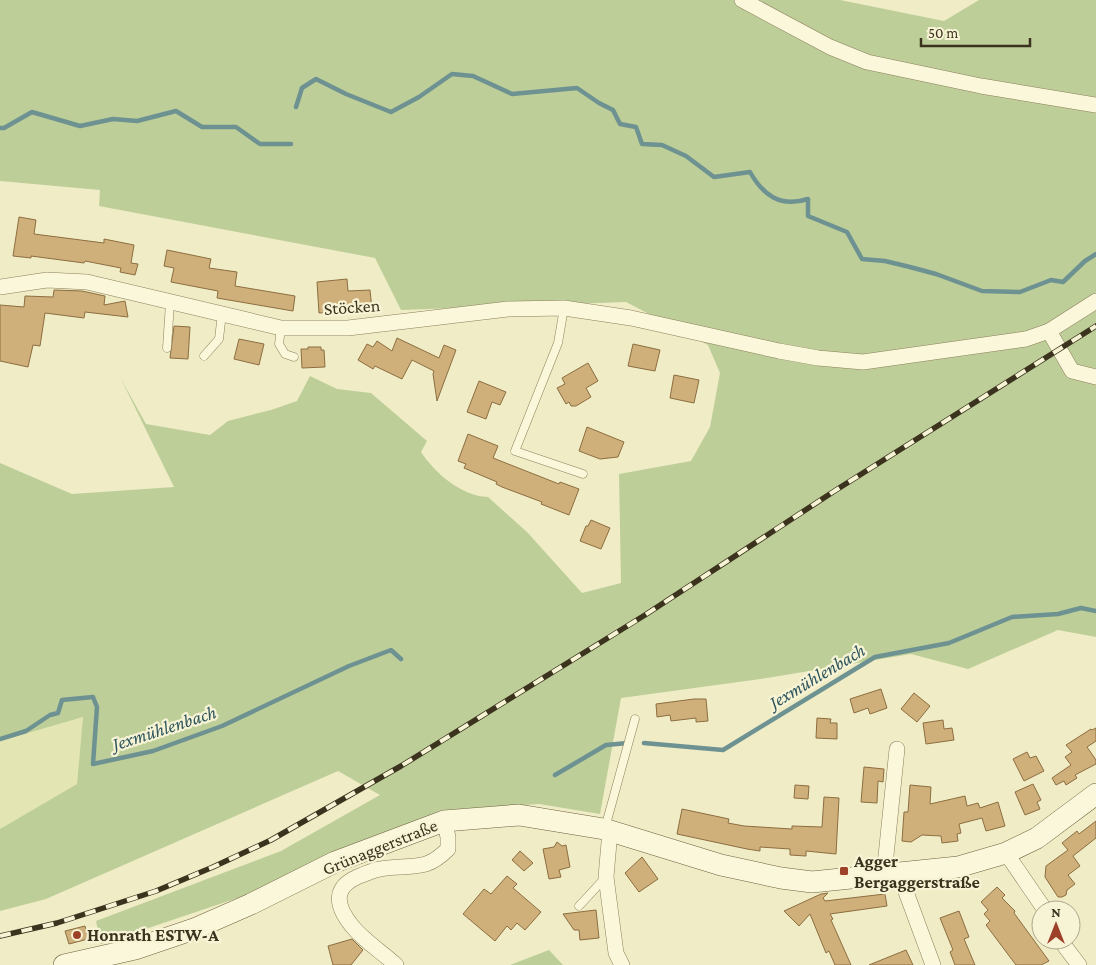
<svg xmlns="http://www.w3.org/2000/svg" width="1096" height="965" font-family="'Crimson Pro',serif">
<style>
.farmland{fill:#e3e6b3}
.green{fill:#bdce99}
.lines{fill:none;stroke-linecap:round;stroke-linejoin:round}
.stream{stroke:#6d9291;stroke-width:4.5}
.building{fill:#cfb07b;stroke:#8c6e40}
.lane-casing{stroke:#8c7f5b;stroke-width:9}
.street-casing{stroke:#8c7f5b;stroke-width:16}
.secondary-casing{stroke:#6e603e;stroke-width:22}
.lane{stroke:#faf7da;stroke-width:8}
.street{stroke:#faf7da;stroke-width:15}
.secondary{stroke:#faf7da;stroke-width:21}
.rail-casing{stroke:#3c331f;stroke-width:5.5}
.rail{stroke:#f7f4d6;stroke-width:4;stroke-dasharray:11;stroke-linecap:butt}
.poi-dot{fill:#9d4129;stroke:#f7f4d6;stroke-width:2}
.labels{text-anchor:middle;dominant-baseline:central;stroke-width:4.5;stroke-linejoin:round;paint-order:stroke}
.street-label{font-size:18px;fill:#3c331f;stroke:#f7f4d6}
.poi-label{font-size:18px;font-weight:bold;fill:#3c331f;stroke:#f7f4d6;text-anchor:start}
.water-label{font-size:19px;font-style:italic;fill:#2e555c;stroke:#f7f4d6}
</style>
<rect width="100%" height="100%" fill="#f0ecc6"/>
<!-- farmland -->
<polygon class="farmland" points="83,717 77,784 0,829 0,734 14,736"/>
<!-- green -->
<g class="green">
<path d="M0,0H840L944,21L979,0H1096V637L1058,630L968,669L911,654L767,678L621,698L600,814L539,804L441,810L273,886L101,944L96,921L281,851L380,795L338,771L46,899L0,911V829L77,784L83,717L0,741V463L72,494L174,487L121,379L146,424L210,435L228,421L271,410L297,401L310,376L337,389L371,393L427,441L421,452C435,473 461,496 488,497L527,532L582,593L621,583L619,474L691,461L710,427L720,373L708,345L626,302L401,310L375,258L99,206L100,190L0,181Z"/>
<polygon points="549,950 563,965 510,965"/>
</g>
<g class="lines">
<!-- stream -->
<g class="stream">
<path d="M296,107L302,88L316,79L346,94L391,112L419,97L452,74L473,76L512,94L577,88L599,103L613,110L620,124L636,127L642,144L662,145L686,156L714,177L750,172C763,195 780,208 808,199V216L847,232L862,259L885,261L910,267L936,274L982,291L1020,292L1051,280L1063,282L1085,261L1096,254"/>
<polyline points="0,128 4,128 32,112 80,126 113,119 137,121 176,111 202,127 236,127 260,144 291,144"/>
<polyline points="0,739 26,731 50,715 58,713 62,700 93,697 97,707 93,764 153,751 222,726 349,666 391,650 401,659"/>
<polyline points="644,743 723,750 875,657 949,643 1012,617 1058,614 1081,608 1096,611"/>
<polyline points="555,775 606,745 628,743"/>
</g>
</g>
<!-- building -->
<g class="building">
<polygon points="19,217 36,220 34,234 104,243 104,239 134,245 131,263 138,264 135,275 120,272 121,268 85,261 84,263 31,256 31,258 13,256"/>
<polygon points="167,250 211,259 209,268 237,272 235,286 295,296 293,311 217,298 218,291 171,282 174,268 164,266"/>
<polygon points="347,279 348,291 370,290 372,309 319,313 317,282"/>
<polygon points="54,290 82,291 105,296 104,305 125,301 128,317 85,312 84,318 45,313 40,346 33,345 28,367 0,361 0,305 24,307 25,296 53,297"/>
<polygon points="174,326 190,327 188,359 170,358"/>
<polygon points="397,338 439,358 444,345 456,350 437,401 433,374 434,371 412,360 402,379 375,366 373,369 358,360 367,344 373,347 377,341 392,351"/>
<polygon points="239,339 264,344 259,365 234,359"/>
<polygon points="633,344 660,350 655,371 628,366"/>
<polygon points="308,347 321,347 321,350 324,350 325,367 302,368 301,349 308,349"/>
<polygon points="588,363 598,381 586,388 591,397 576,406 571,406 569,402 566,404 557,388 565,384 562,378"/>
<polygon points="674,375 699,380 694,403 670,398"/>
<polygon points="479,381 506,392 500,405 492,402 486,419 467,412"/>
<polygon points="587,427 624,442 618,457 600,459 579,451"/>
<polygon points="468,434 498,446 493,458 559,484 560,482 579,489 569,515 541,504 542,502 502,487 496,484 497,482 464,468 466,464 458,461"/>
<polygon points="591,520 610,528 601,549 580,541 586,526 588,526"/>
<polygon points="881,689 887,708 870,714 868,708 854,713 850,699"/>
<polygon points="914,693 930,706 917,722 901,709"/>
<polygon points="694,699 706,699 708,721 696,722 696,718 671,721 670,715 657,717 656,704"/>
<polygon points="817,718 831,719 830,723 837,723 837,739 816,738"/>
<polygon points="943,720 944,729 952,728 954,740 926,744 923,723"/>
<polygon points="1096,728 1096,741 1087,747 1096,760 1096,764 1075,775 1077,778 1066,785 1064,781 1056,785 1052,778 1071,765 1065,757 1072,752 1066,745 1091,729 1092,730"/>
<polygon points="1027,752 1030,758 1036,756 1044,771 1024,781 1013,759"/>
<polygon points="864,767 884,769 883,782 878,781 877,803 861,802"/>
<polygon points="1033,784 1041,800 1037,802 1040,809 1025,815 1015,792"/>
<polygon points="795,785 809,786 808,799 794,798"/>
<polygon points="910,785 931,787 930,804 965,796 967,806 978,803 980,808 998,802 1005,826 986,831 982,818 959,824 961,833 957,834 958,841 942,843 941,836 922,835 911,842 902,841 904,812 908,812"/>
<polygon points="824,797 839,798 836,854 806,851 806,856 790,855 790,849 760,847 760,851 747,849 677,834 682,809 729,819 728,823 744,826 792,829 792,826 822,827"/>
<polygon points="1096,821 1096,838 1073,856 1080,866 1068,875 1075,884 1067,890 1066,895 1062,897 1058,897 1045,877 1046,866 1068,850 1062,843 1077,831 1079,834"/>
<polygon points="557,842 562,846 566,845 570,867 559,870 561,877 549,879 543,849 554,847"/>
<polygon points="520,851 533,863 524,871 512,860"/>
<polygon points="642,857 658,879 639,892 625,873"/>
<polygon points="507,876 517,884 513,888 541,912 525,930 517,923 511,930 507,926 495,941 463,914 484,889 491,894"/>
<polygon points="997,887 1005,895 1002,898 1015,911 1014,913 1049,961 1041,965 1016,965 986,925 990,921 984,914 988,910 981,902"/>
<polygon points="828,893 823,898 825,901 885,894 887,906 830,914 833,919 831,920 851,965 835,965 829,951 826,953 810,914 799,926 784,911 821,894"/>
<polygon points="596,910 599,938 580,940 579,930 574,930 563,914"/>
<polygon points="959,911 969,937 964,939 975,965 955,965 950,952 953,950 940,918"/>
<polygon points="85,926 88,939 69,944 65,931"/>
<polygon points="352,939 363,950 351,965 333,965 328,946"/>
<polygon points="906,950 913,965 869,965"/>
</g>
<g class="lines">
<!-- lane casing -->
<g class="lane-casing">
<g id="lane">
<polyline points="564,308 558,343 515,451 583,474"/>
<polyline points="281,328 279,344 285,354 294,357"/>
<polyline points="167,348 170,303"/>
<polyline points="204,356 219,339 222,313"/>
<polyline points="605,828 635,719"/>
<polyline points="579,906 605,878"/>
</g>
</g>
<!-- street casing -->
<g class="street-casing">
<g id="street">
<polyline points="742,0 830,47 867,62 981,86 1096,105"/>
<polyline points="0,287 47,280 87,282 281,328 348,328 508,309 564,308 631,318 779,351 818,358 863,362 1026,339 1049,331 1096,301"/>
<polyline points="1049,331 1072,371 1096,377"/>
<polyline points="610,831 606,877 616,953 622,965"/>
<polyline points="1006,853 1045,910"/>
<polyline points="899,873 933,965"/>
<polyline points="884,875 897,749"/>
<polyline points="1060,940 1079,965"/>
<path d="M396,965C382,952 364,941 352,926C335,905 332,886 362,875C367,873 374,870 380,869C395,866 411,868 426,864C435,861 441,856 448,849V837L444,821"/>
</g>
</g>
<!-- secondary casing -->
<g class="secondary-casing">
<polyline id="secondary" points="64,965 135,949 194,929 251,904 335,862 444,821 519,815 604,829 721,865 781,878 812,882 958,867 1006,853 1037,838 1096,794"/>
</g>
<!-- lane -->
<use href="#lane" class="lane"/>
<!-- street -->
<use href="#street" class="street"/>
<!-- secondary -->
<use href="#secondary" class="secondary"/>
<!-- rail casing -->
<g class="rail-casing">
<polyline id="rail" points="0,936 57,923 156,891 213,867 271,840 401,766 645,615 836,490 1096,326"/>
</g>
<!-- rail -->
<use href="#rail" class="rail"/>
</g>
<!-- markers -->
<g class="poi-dot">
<rect x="839" y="866" width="10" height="10" rx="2.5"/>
<circle cx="77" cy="935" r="5"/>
</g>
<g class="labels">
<!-- street labels -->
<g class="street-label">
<text transform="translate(352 307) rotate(-4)">Stöcken</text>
<text transform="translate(380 847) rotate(-22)">Grünaggerstraße</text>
</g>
<!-- poi labels -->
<g class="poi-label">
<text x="854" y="861">Agger<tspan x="854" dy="21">Bergaggerstraße</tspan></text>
<text x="87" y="935">Honrath ESTW-A</text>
</g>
<!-- water labels -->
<g class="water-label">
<text transform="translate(817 676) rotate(-31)">Jexmühlenbach</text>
<text transform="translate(164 728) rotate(-18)">Jexmühlenbach</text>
</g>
</g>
<!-- north arrow -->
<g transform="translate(1056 925)"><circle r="24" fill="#f7f4d6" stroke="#aca78d"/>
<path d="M0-4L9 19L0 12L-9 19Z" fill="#9d4129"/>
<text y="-8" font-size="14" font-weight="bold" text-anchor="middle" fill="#3c331f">N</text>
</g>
<!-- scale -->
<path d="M921 38v8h109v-8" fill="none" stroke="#3c331f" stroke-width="2.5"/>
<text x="928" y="38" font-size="15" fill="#3c331f" stroke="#f7f4d6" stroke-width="4" paint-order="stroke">50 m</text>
</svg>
